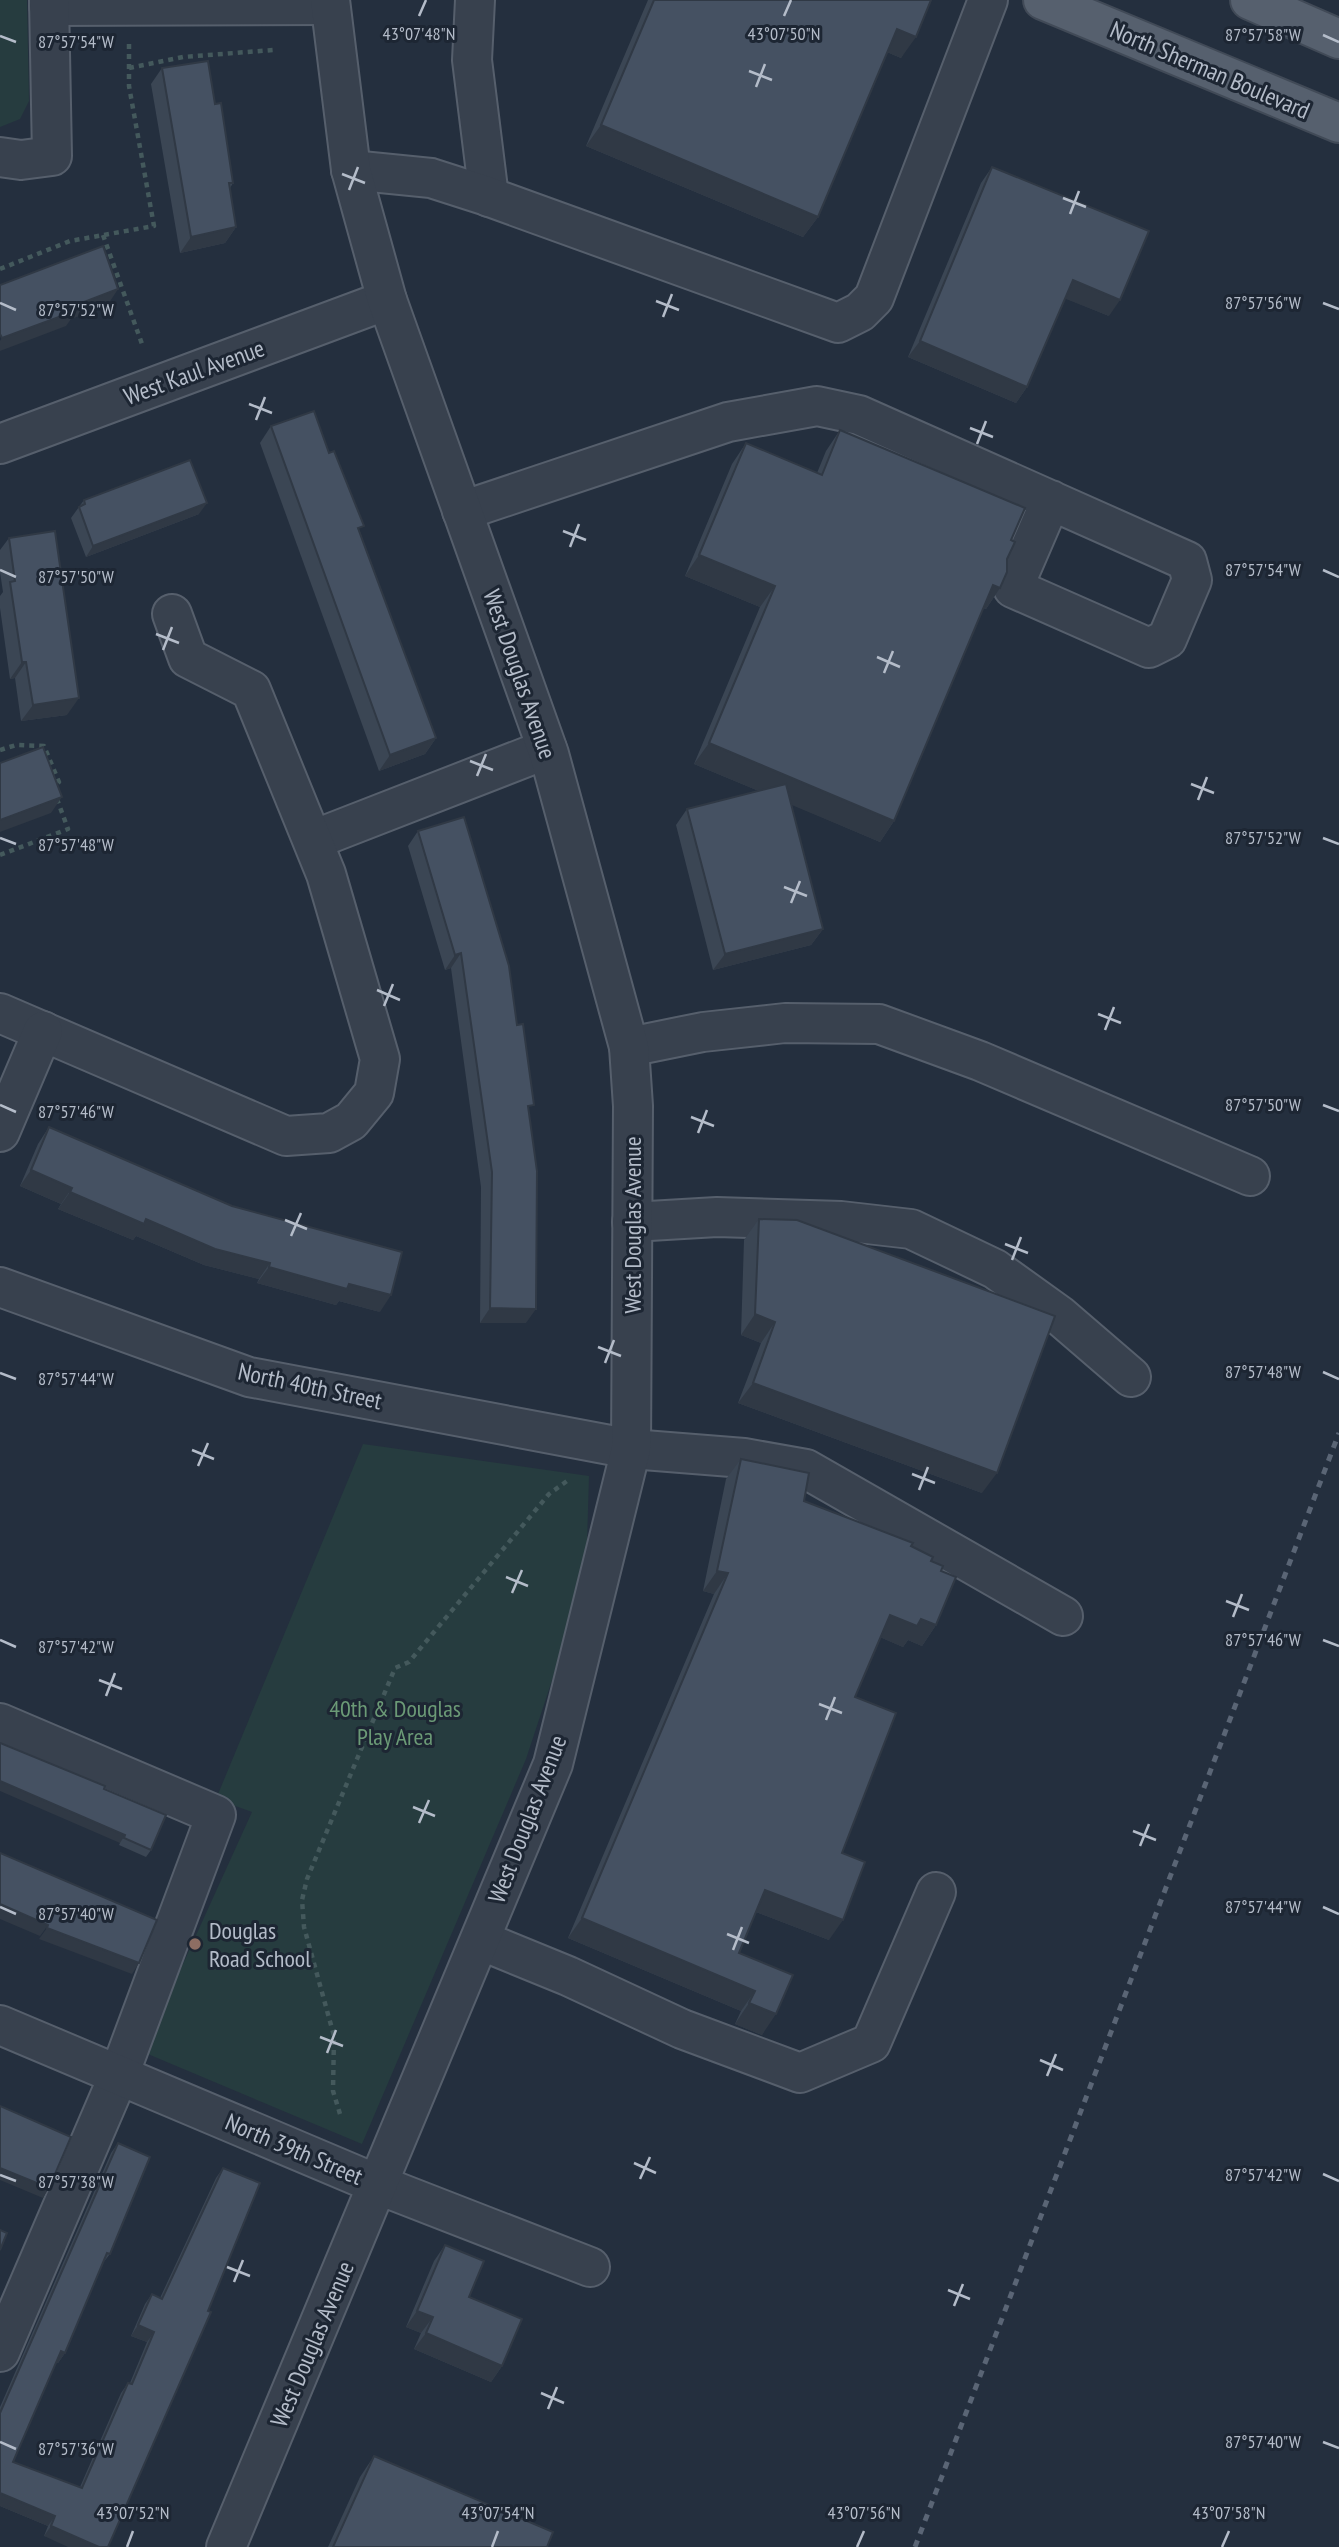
<svg xmlns="http://www.w3.org/2000/svg" width="1339" height="2547" font-family="'PT Sans Narrow',sans-serif">
<style>
.green{fill:#263c3f}
.lines{fill:none;stroke-linecap:round;stroke-linejoin:round}
.minor-casing{stroke:#565f6c;stroke-width:42}
.major-casing{stroke:#414a57;stroke-width:42}
.path{stroke:#44595c;stroke-width:4.5;stroke-dasharray:5 5;stroke-linecap:butt}
.minor{stroke:#38414e;stroke-width:38}
.major{stroke:#56606e;stroke-width:38}
.rail{stroke:#5a6575;stroke-width:5;stroke-dasharray:7 7;stroke-linecap:butt}
.wall{fill:#3b4654}
.shaded-wall{fill:#303945}
.building{fill:#455162;stroke:#303945;stroke-width:2}
.ticks{fill:none;stroke:#b4bcc9;stroke-width:2.5}
.education-dot{fill:#8d6e63;stroke:#1d2633;stroke-width:2.5}
.labels{text-anchor:middle;dominant-baseline:central;stroke-width:6;stroke-linejoin:round;paint-order:stroke}
.street-label{font-size:24px;fill:#b4bcc9;stroke:#1d2633}
.park-label{font-size:24px;fill:#6b9a76;stroke:#1d2633}
.poi-label{font-size:24px;fill:#b4bcc9;stroke:#1d2633;text-anchor:start}
.ticks-label{font-size:18px;text-anchor:middle;fill:#b4bcc9;stroke:#1d2633;stroke-width:6;stroke-linejoin:round;paint-order:stroke}
</style>
<rect width="100%" height="100%" fill="#242f3e"/>
<!-- green -->
<g class="green">
<polygon points="0,0 27,0 29,101 20,119 0,127"/>
<polygon points="363,1444 589,1476 587,1544 565,1641 526,1759 362,2144 143,2052 252,1812 216,1799"/>
</g>
<g class="lines">
<!-- minor casing -->
<g class="minor-casing">
<g id="minor">
<polyline points="475,0 472,60 489,197"/>
<polyline points="49,6 329,5"/>
<polyline points="0,157 21,160 52,156 49,0"/>
<polyline points="351,170 431,178 484,195 838,323 860,312 874,298 988,0"/>
<polyline points="0,444 387,300"/>
<polyline points="462,511 728,422 817,406 859,415 1187,561 1192,580 1167,639 1149,648 1013,588 1051,500"/>
<polyline points="313,840 547,749"/>
<polyline points="0,1013 286,1136 329,1133 351,1121 374,1093 380,1059 326,874 251,690 188,658 172,614"/>
<polyline points="629,1047 703,1032 785,1023 879,1024 980,1061 1250,1176"/>
<polyline points="0,1132 43,1031"/>
<polyline points="632,1222 717,1217 841,1221 911,1229 995,1269 1059,1315 1131,1377"/>
<polyline points="0,1287 249,1377 631,1449 744,1458 806,1469 1063,1616"/>
<polyline points="0,1723 216,1815 119,2075 0,2352"/>
<polyline points="480,1940 568,1976 682,2029 800,2073 871,2043 936,1892"/>
<polyline points="0,2025 379,2185 590,2267"/>
<polyline points="226,2547 553,1764 631,1449 633,1106 629,1047 549,754 387,300 351,170 330,0"/>
</g>
</g>
<!-- major casing -->
<g class="major-casing">
<g id="major">
<polyline points="1043,0 1339,123"/>
<polyline points="1250,0 1339,39"/>
</g>
</g>
<!-- path -->
<g class="path">
<polyline points="129,68 183,57 273,50"/>
<polyline points="103,235 142,344"/>
<polyline points="0,269 70,241 154,226 129,86 129,44"/>
<polyline points="0,750 16,745 44,746 59,782 55,785"/>
<polyline points="0,855 68,829 57,799"/>
<polyline points="340,2114 333,2091 334,2036 304,1927 302,1900 307,1879 395,1668 409,1662 549,1494 567,1481"/>
</g>
<!-- minor -->
<use href="#minor" class="minor"/>
<!-- major -->
<use href="#major" class="major"/>
<!-- rail -->
<polyline class="rail" points="915,2547 1339,1433"/>
</g>
<!-- wall -->
<g class="wall">
<polygon points="648,0 931,0 901,58 887,52 818,217 803,237 586,146"/>
<polygon points="162,68 215,104 233,183 230,188 236,227 225,243 180,253 151,84"/>
<polygon points="992,167 1109,316 1065,298 1027,387 1016,403 908,357 981,183"/>
<polygon points="271,426 360,532 436,738 425,754 379,771 260,443"/>
<polygon points="840,430 1011,540 1007,559 1000,588 986,609 983,608 894,821 880,842 791,804 823,929 811,945 713,970 676,825 687,809 759,791 694,764 760,607 685,576 732,464 746,443 817,473 826,451"/>
<polygon points="84,500 199,514 86,557 71,518"/>
<polygon points="9,538 67,715 21,721 15,678 10,679 0,608 0,596 3,592 0,572 0,550"/>
<polygon points="418,831 529,1112 526,1323 480,1323 481,1187 451,968 445,970 408,846"/>
<polygon points="49,1127 380,1312 339,1301 336,1305 257,1283 259,1279 204,1265 136,1236 133,1240 58,1209 61,1204 20,1186 38,1144"/>
<polygon points="759,1219 982,1493 738,1403 761,1343 741,1335 744,1240"/>
<polygon points="741,1459 804,1501 911,1546 931,1561 941,1571 936,1625 922,1646 908,1640 903,1647 880,1637 855,1697 842,1853 829,1940 756,1912 739,1953 793,1975 762,2035 735,2024 741,2011 568,1938 714,1594 703,1591 726,1479"/>
<polygon points="104,1789 151,1850 146,1857 119,1845 120,1843"/>
<polygon points="118,2143 110,2254 102,2264 65,2353 58,2363 56,2362 13,2462 80,2487 121,2393 128,2383 130,2383 147,2342 131,2336 145,2304 152,2294 160,2298 216,2178 223,2168 108,2547 44,2536 48,2526 0,2506 0,2407 111,2153"/>
<polygon points="445,2245 502,2366 491,2382 414,2349 421,2333 406,2327 434,2261"/>
<polygon points="374,2456 547,2547 328,2547 360,2477"/>
</g>
<!-- shaded-wall -->
<g class="shaded-wall">
<polygon points="897,29 916,37 901,58 882,50"/>
<polygon points="601,125 818,217 803,237 586,146"/>
<polygon points="236,227 225,243 180,253 191,237"/>
<polygon points="1073,280 1120,300 1109,316 1061,297"/>
<polygon points="118,289 107,306 71,319 66,326 0,351 0,341 2,338 76,305"/>
<polygon points="920,341 1027,387 1016,403 908,357"/>
<polygon points="207,503 199,514 86,557 93,546"/>
<polygon points="699,555 775,586 760,607 685,576"/>
<polygon points="993,585 1000,588 986,609 978,606"/>
<polygon points="22,662 26,662 15,678 10,679"/>
<polygon points="79,698 67,715 21,721 33,705"/>
<polygon points="436,738 425,754 379,771 390,755"/>
<polygon points="709,743 894,821 880,842 694,764"/>
<polygon points="62,797 51,813 0,832 0,820"/>
<polygon points="823,929 811,945 713,970 725,954"/>
<polygon points="461,953 451,968 445,970 455,955"/>
<polygon points="31,1170 72,1188 61,1204 20,1186"/>
<polygon points="70,1192 146,1219 270,1263 259,1279 204,1265 136,1236 133,1240 58,1209"/>
<polygon points="269,1267 349,1284 391,1295 380,1312 339,1301 336,1305 257,1283"/>
<polygon points="490,1308 536,1309 526,1323 480,1323"/>
<polygon points="755,1314 775,1322 761,1343 741,1335"/>
<polygon points="753,1383 997,1473 982,1493 738,1403"/>
<polygon points="717,1571 728,1573 714,1594 703,1591"/>
<polygon points="890,1615 921,1619 936,1625 922,1646 908,1640 903,1647 875,1635"/>
<polygon points="0,1781 125,1835 120,1843 0,1791"/>
<polygon points="765,1890 843,1920 829,1940 751,1910"/>
<polygon points="0,1904 48,1925 40,1936 0,1919"/>
<polygon points="582,1918 755,1991 741,2011 568,1938"/>
<polygon points="47,1928 139,1963 132,1974 39,1939"/>
<polygon points="749,2003 776,2014 762,2035 735,2024"/>
<polygon points="0,2168 49,2188 43,2198 0,2180"/>
<polygon points="417,2311 433,2317 421,2333 406,2327"/>
<polygon points="138,2325 154,2332 147,2342 131,2336"/>
<polygon points="426,2333 502,2366 491,2382 414,2349"/>
<polygon points="61,2351 65,2353 58,2363 54,2361"/>
<polygon points="0,2493 55,2516 48,2526 0,2506"/>
<polygon points="51,2526 99,2547 68,2547 44,2536"/>
</g>
<!-- building -->
<g class="building">
<polygon points="654,0 931,0 916,37 897,29 818,217 601,125"/>
<polygon points="208,61 215,104 221,103 233,183 229,183 236,227 191,237 162,68"/>
<polygon points="992,167 1149,231 1120,300 1073,280 1027,387 920,341"/>
<polygon points="103,246 118,289 76,305 78,310 2,338 0,334 0,285"/>
<polygon points="314,411 329,453 334,451 364,526 358,528 436,738 390,755 271,426"/>
<polygon points="840,430 1025,508 1011,540 1015,542 1007,559 1007,572 1000,588 993,585 894,821 709,743 775,586 699,555 746,443 822,475"/>
<polygon points="190,460 207,503 93,546 79,507 85,504 84,500"/>
<polygon points="55,531 79,698 33,705 26,662 22,662 10,582 15,581 9,538"/>
<polygon points="43,747 62,797 0,820 0,763"/>
<polygon points="786,784 823,929 725,954 687,809"/>
<polygon points="464,817 509,966 517,1025 523,1024 534,1105 528,1106 537,1171 536,1309 490,1308 492,1172 461,953 455,955 418,831"/>
<polygon points="49,1127 232,1206 402,1252 391,1295 349,1284 347,1289 269,1267 270,1263 215,1249 146,1219 144,1224 70,1192 72,1188 31,1170"/>
<polygon points="759,1219 797,1220 1055,1316 997,1473 753,1383 775,1322 755,1314"/>
<polygon points="741,1459 809,1473 804,1501 913,1543 911,1546 933,1557 931,1561 943,1566 941,1571 956,1577 936,1625 921,1619 917,1626 890,1615 855,1697 896,1713 842,1853 865,1862 843,1920 765,1890 739,1953 793,1975 776,2014 749,2003 755,1991 582,1918 728,1573 717,1571"/>
<polygon points="0,1743 105,1786 104,1789 166,1815 151,1850 124,1838 125,1835 0,1781"/>
<polygon points="0,1853 157,1920 139,1963 47,1928 48,1925 0,1904"/>
<polygon points="0,2106 71,2137 49,2188 0,2168"/>
<polygon points="118,2143 150,2157 110,2254 107,2253 65,2353 61,2351 13,2462 82,2488 128,2383 132,2384 154,2332 138,2325 152,2294 162,2299 223,2168 260,2183 208,2311 211,2312 108,2547 99,2547 51,2526 55,2516 0,2493 0,2413"/>
<polygon points="0,2230 7,2233 0,2250"/>
<polygon points="445,2245 484,2261 469,2297 522,2319 502,2366 426,2333 433,2317 417,2311"/>
<polygon points="374,2456 553,2532 547,2547 333,2547"/>
</g>
<!-- ticks -->
<path class="ticks" d="M419,16L426,0M784,16L791,0M1323,35L1339,42M0,36L16,42M749,71L772,80M756,87L765,64M342,174L365,183M349,190L358,167M1063,198L1086,207M1070,214L1079,191M656,301L679,310M0,303L16,310M1323,303L1339,309M663,317L672,294M249,404L272,413M256,420L265,397M970,428L993,437M977,444L986,421M563,531L586,540M570,547L579,524M0,570L16,577M1323,570L1339,577M156,634L179,643M163,650L172,627M877,657L900,667M884,673L893,651M470,761L493,770M477,776L486,754M1191,784L1214,793M1198,800L1207,777M0,838L16,844M1323,838L1339,844M784,887L807,896M791,903L800,881M377,990L400,1000M384,1006L393,984M1098,1014L1121,1023M1105,1030L1114,1007M0,1105L16,1112M1323,1105L1339,1111M691,1117L714,1126M698,1133L707,1110M285,1220L307,1229M291,1236L301,1213M1005,1244L1028,1253M1012,1260L1021,1237M598,1347L621,1356M605,1363L614,1340M1323,1372L1339,1379M0,1373L16,1379M192,1450L214,1459M198,1466L208,1443M912,1474L935,1483M919,1490L928,1467M506,1577L528,1586M512,1593L522,1570M1226,1601L1249,1610M1233,1617L1242,1594M0,1640L16,1647M1323,1640L1339,1646M99,1680L122,1689M106,1696L115,1673M819,1704L842,1713M826,1720L835,1697M413,1807L435,1816M419,1823L429,1800M1133,1831L1156,1840M1140,1846L1149,1824M0,1907L16,1914M1323,1907L1339,1914M727,1934L749,1943M733,1950L742,1927M320,2037L343,2046M327,2053L336,2030M1040,2060L1063,2070M1047,2076L1056,2054M634,2163L656,2173M1323,2174L1339,2181M0,2175L16,2181M640,2179L650,2157M227,2267L250,2276M234,2282L243,2260M948,2290L970,2299M954,2306L963,2284M541,2393L564,2403M548,2409L557,2387M0,2442L16,2449M1323,2442L1339,2448M127,2547L133,2531M492,2547L498,2531M857,2547L864,2531M1222,2547L1229,2531"/>
<!-- markers -->
<circle class="education-dot" cx="195" cy="1944" r="7"/>
<g class="labels">
<!-- street labels -->
<g class="street-label">
<text transform="translate(1210 70) rotate(23)">North Sherman Boulevard</text>
<text transform="translate(194 372) rotate(-20)">West Kaul Avenue</text>
<text transform="translate(520 674) rotate(71)">West Douglas Avenue</text>
<text transform="translate(632 1225) rotate(-90)">West Douglas Avenue</text>
<text transform="translate(310 1386) rotate(12)">North 40th Street</text>
<text transform="translate(527 1819) rotate(-69)">West Douglas Avenue</text>
<text transform="translate(294 2149) rotate(23)">North 39th Street</text>
<text transform="translate(312 2344) rotate(-67)">West Douglas Avenue</text>
</g>
<!-- park labels -->
<g class="park-label">
<text x="395" y="1708">40th &amp; Douglas<tspan x="395" dy="28">Play Area</tspan></text>
</g>
<!-- poi labels -->
<g class="poi-label">
<text x="209" y="1930">Douglas<tspan x="209" dy="28">Road School</tspan></text>
</g>
</g>
<g class="ticks-label">
<text x="784" y="40">43°07'50"N</text>
<text x="419" y="40">43°07'48"N</text>
<text x="1263" y="41">87°57'58"W</text>
<text x="76" y="48">87°57'54"W</text>
<text x="1263" y="309">87°57'56"W</text>
<text x="76" y="316">87°57'52"W</text>
<text x="1263" y="576">87°57'54"W</text>
<text x="76" y="583">87°57'50"W</text>
<text x="1263" y="844">87°57'52"W</text>
<text x="76" y="851">87°57'48"W</text>
<text x="1263" y="1111">87°57'50"W</text>
<text x="76" y="1118">87°57'46"W</text>
<text x="1263" y="1378">87°57'48"W</text>
<text x="76" y="1385">87°57'44"W</text>
<text x="1263" y="1646">87°57'46"W</text>
<text x="76" y="1653">87°57'42"W</text>
<text x="1263" y="1913">87°57'44"W</text>
<text x="76" y="1920">87°57'40"W</text>
<text x="1263" y="2181">87°57'42"W</text>
<text x="76" y="2188">87°57'38"W</text>
<text x="1263" y="2448">87°57'40"W</text>
<text x="76" y="2455">87°57'36"W</text>
<text x="133" y="2519">43°07'52"N</text>
<text x="498" y="2519">43°07'54"N</text>
<text x="864" y="2519">43°07'56"N</text>
<text x="1229" y="2519">43°07'58"N</text>
</g>
</svg>
